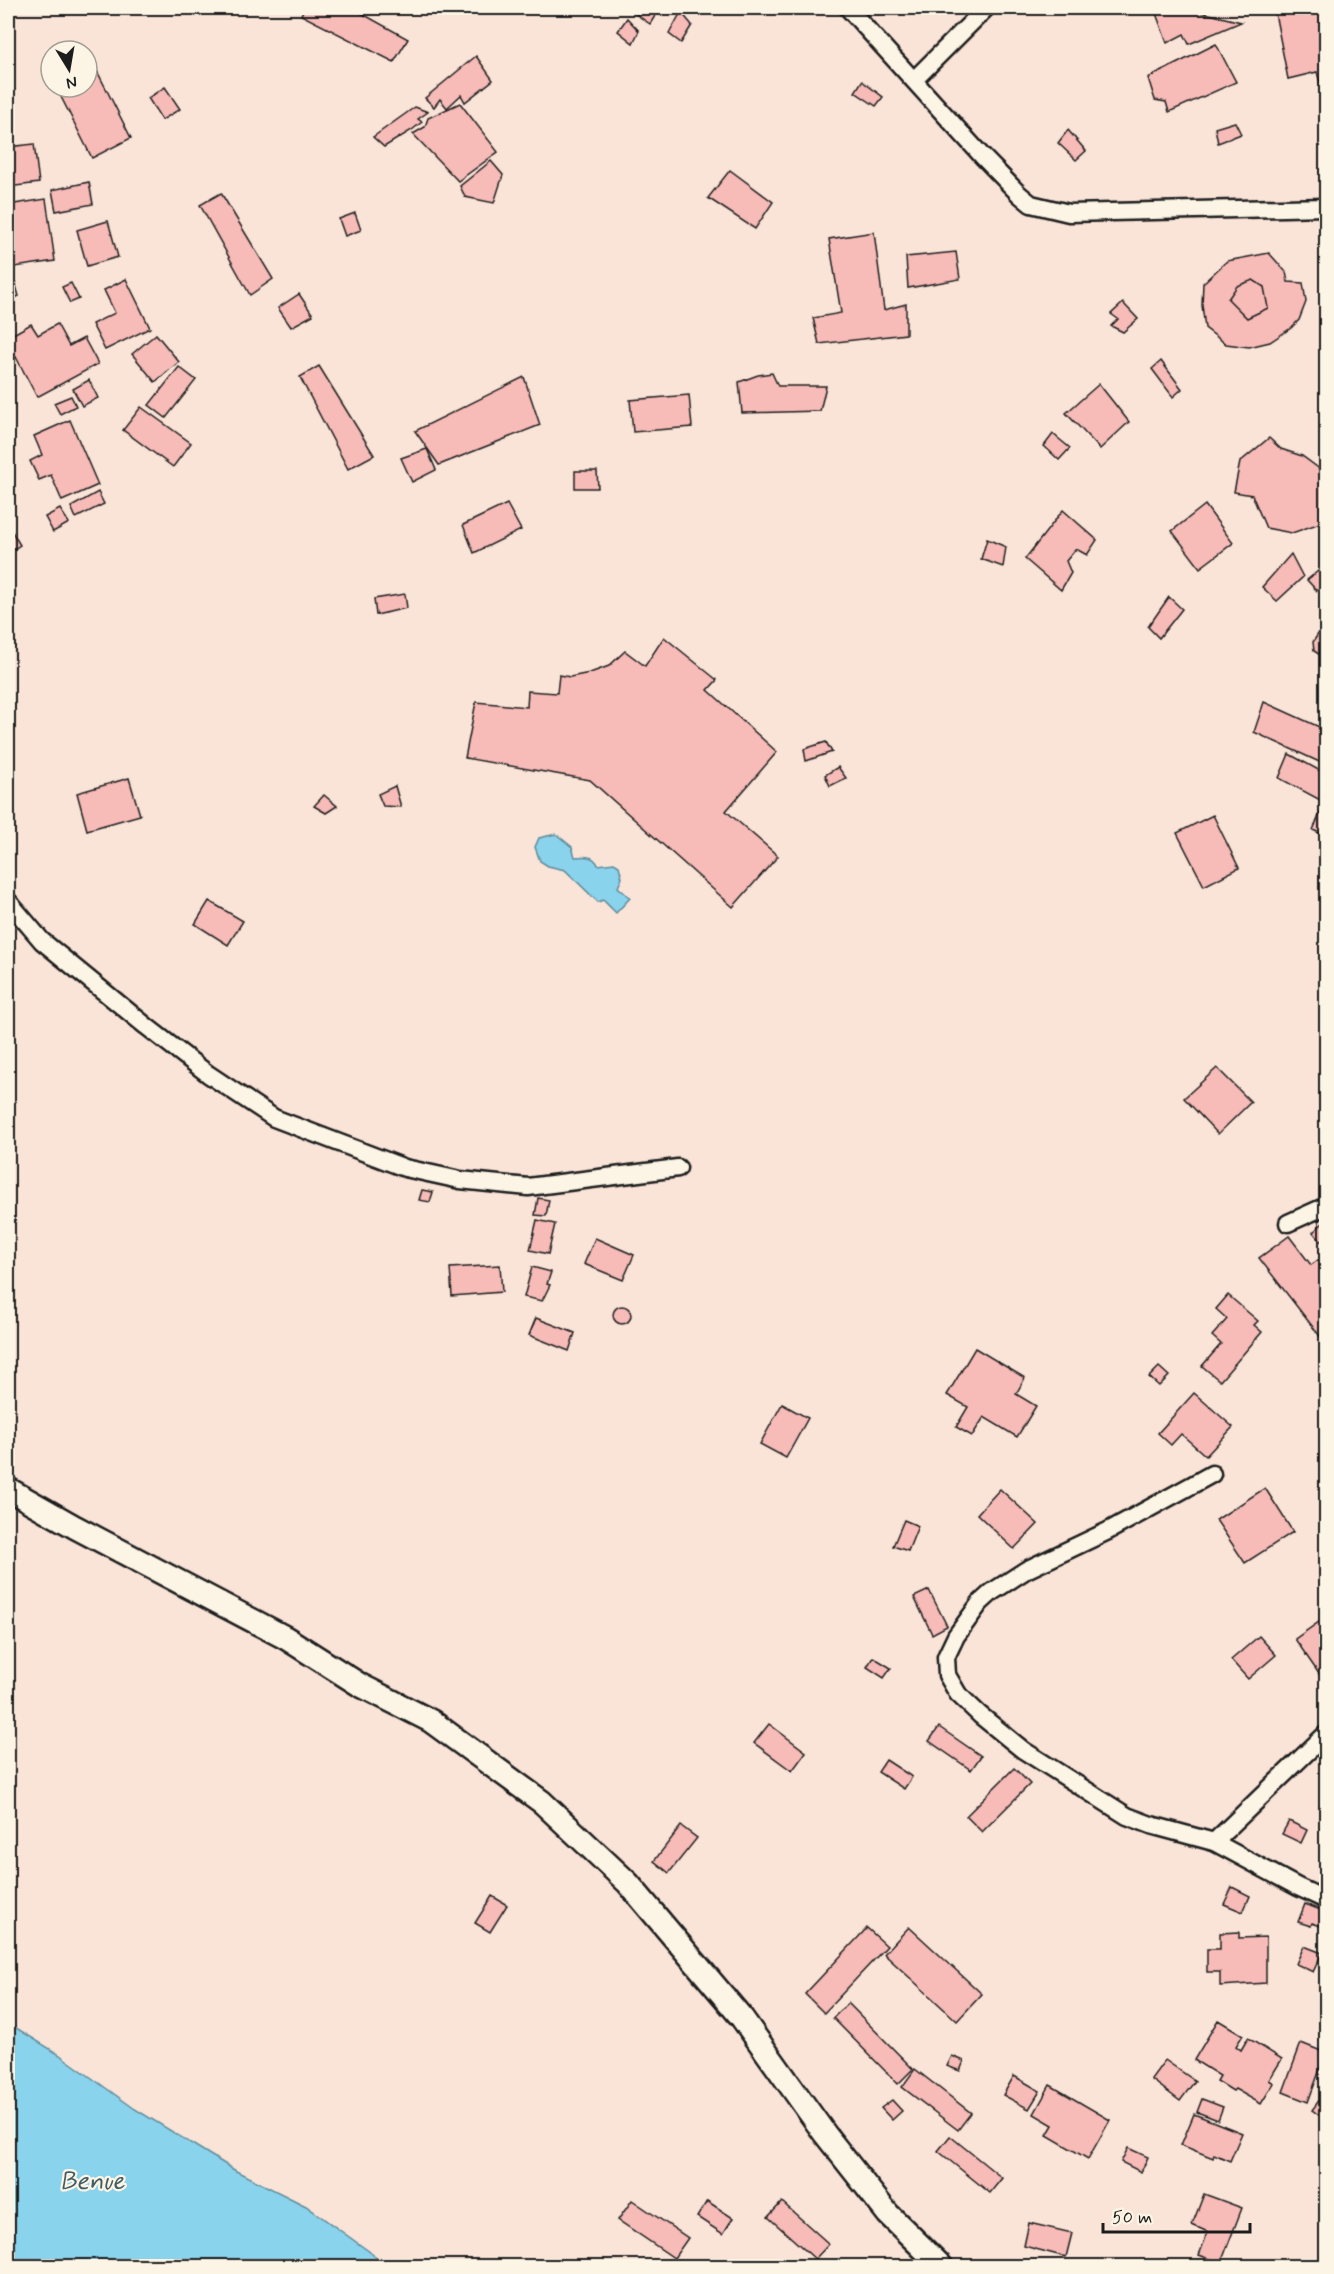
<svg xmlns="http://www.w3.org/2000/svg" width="1334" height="2274" font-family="Mynerve,sans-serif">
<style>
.water{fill:#8ad3ec;stroke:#5e8a99;stroke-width:1.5}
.building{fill:#f7bbb8;stroke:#1c1c1c;stroke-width:1.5}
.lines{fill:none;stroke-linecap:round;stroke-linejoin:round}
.street-casing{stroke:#1c1c1c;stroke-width:21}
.secondary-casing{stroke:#1c1c1c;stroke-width:27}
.street{stroke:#fcf5e5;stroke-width:16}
.secondary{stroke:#fcf5e5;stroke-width:22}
.labels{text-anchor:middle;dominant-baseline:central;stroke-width:4.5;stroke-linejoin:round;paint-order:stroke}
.water-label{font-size:26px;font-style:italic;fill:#425c65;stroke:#fcf5e5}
</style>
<rect width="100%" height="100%" fill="#fae4d8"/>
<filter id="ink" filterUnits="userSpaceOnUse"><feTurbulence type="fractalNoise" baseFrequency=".0167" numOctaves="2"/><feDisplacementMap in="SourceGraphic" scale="12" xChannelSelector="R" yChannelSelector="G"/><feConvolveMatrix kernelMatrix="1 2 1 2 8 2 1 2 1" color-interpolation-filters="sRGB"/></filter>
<g filter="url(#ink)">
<!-- water -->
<g class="water">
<path d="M556,834L572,847L575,857C585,856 594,855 598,865L614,863L619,866L622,878L618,887L630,898L616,913L603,900L598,902L565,870L548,866L540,861L535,847L539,838Z"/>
<polygon points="8,2023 60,2055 135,2109 236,2171 306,2206 370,2252 385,2266 8,2266"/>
</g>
<!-- building -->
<g class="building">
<polygon points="304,8 352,8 408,39 394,62 301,15"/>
<polygon points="627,8 660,8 650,24"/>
<polygon points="1154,8 1185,8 1241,22 1189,44 1184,34 1167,43"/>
<polygon points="1274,8 1326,8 1326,104 1317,72 1288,79"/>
<polygon points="681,12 692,25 681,43 669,34"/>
<polygon points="627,18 639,31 633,43 618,31"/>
<polygon points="1216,44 1236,82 1169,112 1166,102 1155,100 1148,78"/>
<polygon points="476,56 493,80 465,102 461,95 447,108 440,99 434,107 425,98"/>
<polygon points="91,59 131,138 92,158 56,87 87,87 87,61"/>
<polygon points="862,81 883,97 876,106 855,92"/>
<polygon points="165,87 180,109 162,120 148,98"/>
<polygon points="460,103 498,152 458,181 413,134 425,127 428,118"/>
<polygon points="415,107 428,112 418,119 422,122 412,130 384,147 373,137"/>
<polygon points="1235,122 1241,134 1218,143 1215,128"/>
<polygon points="1068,130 1086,151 1076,160 1058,143"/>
<polygon points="34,144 39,183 8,187 8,147"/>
<polygon points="491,161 503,175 494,203 465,197 460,186"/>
<polygon points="730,170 773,202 755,229 708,198"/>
<polygon points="89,182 93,204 56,211 52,190"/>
<polygon points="221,193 273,279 250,295 200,205"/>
<polygon points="46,199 55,261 8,268 8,205"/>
<polygon points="355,213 361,230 345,236 339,219"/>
<polygon points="108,221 118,257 87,266 77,230"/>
<polygon points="874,232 884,310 906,304 906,334 819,344 813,318 841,313 829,239"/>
<polygon points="956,252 960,279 908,288 906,257"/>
<polygon points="1269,253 1286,272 1288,282 1303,283 1306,302 1299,320 1291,328 1270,342 1249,347 1226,344 1205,328 1202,305 1203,283 1227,261"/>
<polygon points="126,279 150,328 105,350 92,324 115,313 104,290"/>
<polygon points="1253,280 1264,287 1268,308 1247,318 1228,299 1237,286"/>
<polygon points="15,282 19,296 8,301 8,285"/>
<polygon points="71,283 79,299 70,303 62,287"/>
<polygon points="299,294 313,315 291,327 278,308"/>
<polygon points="1123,303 1138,319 1123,332 1111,326 1118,319 1111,314"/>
<polygon points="31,324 38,335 57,324 69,346 84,338 98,364 37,397 16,357 8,362 8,337"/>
<polygon points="156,334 179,362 155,382 132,354"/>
<polygon points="1161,361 1182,389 1173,397 1152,369"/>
<polygon points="319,366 374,455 348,469 300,377"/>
<polygon points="179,367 196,380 166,418 149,405"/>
<polygon points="772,373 778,386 826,386 820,411 742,413 739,382 758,375"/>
<polygon points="524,377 540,425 439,465 415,431"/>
<polygon points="89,380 98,398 82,406 73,389"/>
<polygon points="1099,384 1129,422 1100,449 1066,413"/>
<polygon points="689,395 692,427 633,432 630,400"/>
<polygon points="71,396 76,406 60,414 54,403"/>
<polygon points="141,407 191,443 173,467 123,430"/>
<polygon points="70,420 98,485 62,501 51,475 39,480 30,461 42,455 34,436"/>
<polygon points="1053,434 1070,448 1059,460 1044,446"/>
<polygon points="1269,438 1281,449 1302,456 1321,470 1326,480 1326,521 1292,533 1266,528 1252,495 1234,492 1240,462"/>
<polygon points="427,449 436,470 412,482 401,458"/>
<polygon points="575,471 597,471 598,488 575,488"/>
<polygon points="98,492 104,504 76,518 71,507"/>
<polygon points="507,504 521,530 474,553 463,525"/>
<polygon points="1205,505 1233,543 1200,568 1172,531"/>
<polygon points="60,509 69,523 53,532 45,517"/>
<polygon points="1063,510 1097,540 1087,555 1076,549 1066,561 1071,573 1061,590 1025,559"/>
<polygon points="8,525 20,545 8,553"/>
<polygon points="987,539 1006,547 1003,567 981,559"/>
<polygon points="1291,554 1303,577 1277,601 1262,587"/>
<polygon points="1318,571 1326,582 1317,591 1307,580"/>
<polygon points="405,594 407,608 376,615 374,599"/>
<polygon points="1169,597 1182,609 1159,638 1148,627"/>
<polygon points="1326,631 1326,658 1325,658 1314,651 1313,642 1318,634"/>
<polygon points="664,637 717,680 708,690 777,752 726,811 778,856 733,907 590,780 465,758 476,702 527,707 528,691 557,693 559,675 570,677 590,673 609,666 625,651 645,666"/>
<polygon points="1264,702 1326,730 1326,765 1254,732"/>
<polygon points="826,742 832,752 806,761 804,749"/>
<polygon points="1289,754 1326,774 1326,793 1322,801 1279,778"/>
<polygon points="838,767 846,778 830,786 825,775"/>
<polygon points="129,778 140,815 87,830 77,793"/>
<polygon points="395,786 401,807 383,806 378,794"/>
<polygon points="324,795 337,806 326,813 314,806"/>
<polygon points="1325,802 1326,802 1326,836 1313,830"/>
<polygon points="1213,815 1239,868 1204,886 1177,833"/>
<polygon points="209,901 243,921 228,945 195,924"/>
<polygon points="1217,1068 1251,1102 1218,1134 1184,1098"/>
<polygon points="422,1190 433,1192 430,1202 419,1200"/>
<polygon points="538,1198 549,1200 546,1216 535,1215"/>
<polygon points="537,1220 555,1224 548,1254 530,1250"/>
<polygon points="1323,1223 1326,1226 1326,1247 1313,1232"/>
<polygon points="1289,1236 1311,1265 1318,1260 1326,1270 1326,1337 1323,1340 1259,1258"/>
<polygon points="595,1238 634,1255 623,1280 584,1264"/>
<polygon points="500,1265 502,1292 452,1296 450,1268"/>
<polygon points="532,1267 551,1272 547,1284 550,1285 542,1301 524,1297"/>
<polygon points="1228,1295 1258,1321 1254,1325 1262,1332 1220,1381 1202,1366 1221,1344 1212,1336 1227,1319 1216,1309"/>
<circle cx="622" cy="1315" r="9"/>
<polygon points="536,1318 575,1333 569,1351 529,1335"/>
<polygon points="975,1348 1025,1378 1016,1394 1036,1406 1017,1437 984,1417 972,1436 956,1427 968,1407 947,1395"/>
<polygon points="1159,1367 1169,1376 1159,1386 1149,1377"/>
<polygon points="1194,1393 1233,1427 1206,1456 1181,1434 1171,1445 1158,1433"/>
<polygon points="782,1404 808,1418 786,1458 760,1444"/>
<polygon points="1265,1488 1293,1532 1245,1563 1216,1520"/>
<polygon points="1000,1489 1038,1524 1014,1549 977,1514"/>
<polygon points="904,1520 918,1526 908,1551 893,1546"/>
<polygon points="929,1590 947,1626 932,1634 914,1597"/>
<polygon points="1326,1617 1326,1684 1295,1639"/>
<polygon points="1259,1636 1276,1655 1248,1679 1231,1660"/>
<polygon points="873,1657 891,1668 884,1678 867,1667"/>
<polygon points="769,1724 806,1752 792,1771 754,1743"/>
<polygon points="939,1727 981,1756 971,1770 929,1741"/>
<polygon points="886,1760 912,1777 904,1789 878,1772"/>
<polygon points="1014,1768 1030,1784 982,1832 966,1816"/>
<polygon points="1289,1821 1307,1830 1301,1843 1282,1834"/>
<polygon points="681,1826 697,1838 669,1873 654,1861"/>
<polygon points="1232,1887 1250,1896 1243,1912 1224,1904"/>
<polygon points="492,1896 507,1905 490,1932 475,1923"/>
<polygon points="1305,1904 1326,1912 1326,1928 1312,1923 1311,1926 1298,1922"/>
<polygon points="909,1927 982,1994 957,2021 884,1954"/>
<polygon points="867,1928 887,1946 824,2013 805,1994"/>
<polygon points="1239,1932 1239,1938 1266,1937 1266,1983 1220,1986 1220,1972 1207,1972 1207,1949 1220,1949 1220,1933"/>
<polygon points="1304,1946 1322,1953 1313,1972 1296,1964"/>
<polygon points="848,2003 913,2069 898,2084 833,2018"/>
<polygon points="1218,2020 1243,2035 1236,2046 1241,2050 1248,2038 1282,2059 1269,2080 1274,2083 1261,2104 1235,2089 1233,2091 1217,2081 1220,2076 1194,2060"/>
<polygon points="1301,2043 1326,2053 1308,2102 1283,2092"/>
<polygon points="952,2056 964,2061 960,2071 947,2066"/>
<polygon points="1165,2060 1195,2081 1180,2101 1151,2079"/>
<polygon points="915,2069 971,2113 958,2130 902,2087"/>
<polygon points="1014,2076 1040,2091 1029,2109 1003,2095"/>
<polygon points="1050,2085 1110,2120 1088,2159 1047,2135 1053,2125 1034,2114"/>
<polygon points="1326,2091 1326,2120 1312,2110"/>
<polygon points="1202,2099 1223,2107 1218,2120 1197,2112"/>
<polygon points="892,2100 902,2111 892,2120 881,2108"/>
<polygon points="1194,2114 1242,2133 1230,2161 1214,2154 1213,2158 1181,2145"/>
<polygon points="950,2136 1002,2178 990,2193 938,2151"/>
<polygon points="1128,2148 1148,2157 1141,2172 1121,2162"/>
<polygon points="1204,2194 1242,2208 1221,2263 1199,2255 1208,2232 1192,2225"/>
<polygon points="632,2200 688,2238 674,2258 618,2220"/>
<polygon points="707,2201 733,2218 723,2234 697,2217"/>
<polygon points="782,2202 829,2244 815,2259 768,2217"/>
<polygon points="1029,2223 1072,2233 1066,2257 1024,2246"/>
</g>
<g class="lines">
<!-- street casing -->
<g class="street-casing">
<g id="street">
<polyline points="848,8 983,157 1019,194 1031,204 1069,213 1326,207"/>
<polyline points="914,80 986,8"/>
<polyline points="8,901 42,941 146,1026 208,1074 274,1118 405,1168 460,1180 528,1187 678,1168"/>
<polyline points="1288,1223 1326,1206"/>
<polyline points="1212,1474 1108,1531 1026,1570 992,1592 980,1603 956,1636 946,1657 947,1675 958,1694 980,1715 1023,1750 1127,1816 1151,1825 1214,1842 1298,1887 1326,1900"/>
<polyline points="1214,1842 1326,1734"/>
</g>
</g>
<!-- secondary casing -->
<g class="secondary-casing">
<polyline id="secondary" points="8,1489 75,1527 286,1638 360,1685 431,1721 542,1802 628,1883 742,2018 825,2134 888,2214 941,2266"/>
</g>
<!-- street -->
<use href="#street" class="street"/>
<!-- secondary -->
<use href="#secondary" class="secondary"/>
</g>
</g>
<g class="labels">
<!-- water labels -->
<g class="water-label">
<text x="92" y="2182">Benue</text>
</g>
</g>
<!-- margin -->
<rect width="1334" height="2274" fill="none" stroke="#fcf5e5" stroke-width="30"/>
<rect x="15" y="15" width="1304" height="2244" fill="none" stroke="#1c1c1c" stroke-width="2" filter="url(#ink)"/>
<!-- north arrow -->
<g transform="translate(69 69) rotate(169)"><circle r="28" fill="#fcf5e5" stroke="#a29e95" stroke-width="1.5"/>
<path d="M0-4.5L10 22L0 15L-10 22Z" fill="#1c1c1c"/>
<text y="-9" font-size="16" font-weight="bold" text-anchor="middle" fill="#1c1c1c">N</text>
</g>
<!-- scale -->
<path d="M1103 2223v9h147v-9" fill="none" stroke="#1c1c1c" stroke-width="3"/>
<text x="1112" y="2223" font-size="18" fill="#1c1c1c" stroke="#fcf5e5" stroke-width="4.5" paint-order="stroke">50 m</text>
</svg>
